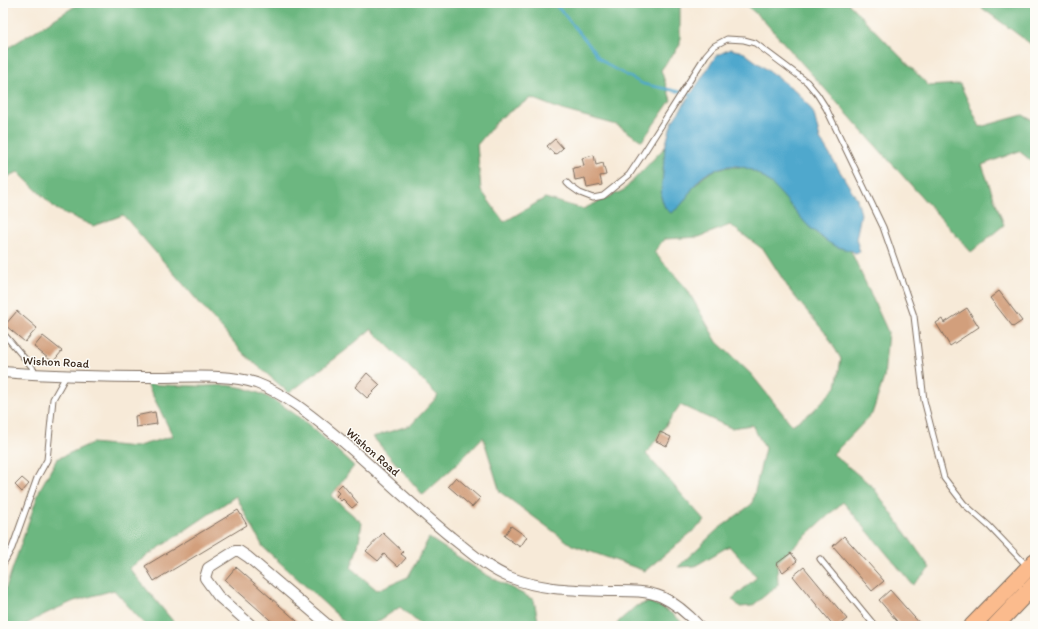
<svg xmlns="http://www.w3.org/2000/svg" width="1038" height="629" font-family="Itim,sans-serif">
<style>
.forest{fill:#6cb780;stroke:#54704f;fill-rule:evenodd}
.water{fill:#50a8cd;stroke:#466976}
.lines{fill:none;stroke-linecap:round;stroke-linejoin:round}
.stream{stroke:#50a8cd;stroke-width:2.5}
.building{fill:#d29f7c}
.service-casing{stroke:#7d6d5f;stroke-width:7}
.minor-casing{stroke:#7d6d5f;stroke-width:12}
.primary-casing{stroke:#7d6d5f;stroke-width:18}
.service{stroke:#fff;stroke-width:5}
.minor{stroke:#fff;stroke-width:10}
.primary{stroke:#fbbb8d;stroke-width:16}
.labels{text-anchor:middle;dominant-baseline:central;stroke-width:3;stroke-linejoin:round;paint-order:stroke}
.street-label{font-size:12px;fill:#3b2a1e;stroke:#fdfcf7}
</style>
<rect width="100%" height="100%" fill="#fdfcf7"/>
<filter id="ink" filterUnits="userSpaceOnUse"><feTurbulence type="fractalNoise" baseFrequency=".025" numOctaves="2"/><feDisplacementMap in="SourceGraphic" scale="8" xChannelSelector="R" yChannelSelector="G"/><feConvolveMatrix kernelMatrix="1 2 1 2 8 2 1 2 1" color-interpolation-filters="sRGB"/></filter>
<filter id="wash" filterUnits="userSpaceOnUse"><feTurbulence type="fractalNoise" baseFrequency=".012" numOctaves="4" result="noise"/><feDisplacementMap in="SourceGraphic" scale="16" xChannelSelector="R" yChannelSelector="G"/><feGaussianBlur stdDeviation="0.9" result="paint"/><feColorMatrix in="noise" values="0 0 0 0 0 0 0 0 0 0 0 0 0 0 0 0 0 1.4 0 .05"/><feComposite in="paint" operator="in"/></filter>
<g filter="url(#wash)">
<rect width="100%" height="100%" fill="#f7ead8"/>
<!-- forest -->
<g class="forest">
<path d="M80,3H684L680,7V45L661,70L671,100L642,141L617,125L562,110L531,98L500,118L477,145L481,190L504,222L545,198L583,209L624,190L665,147L661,197L678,208C692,188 707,165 734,167C738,167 743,167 747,168C750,169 754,172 757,173C793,192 806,244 850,249L888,332L884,378L872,414L833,454L873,487L930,568L913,585L843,502L777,562L778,585L752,606L740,607L732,599L757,577L729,546L695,566L678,567L717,530L752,504L765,448L752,425L731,428L680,405L646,454L705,521L645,571L572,545L500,492L483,437L456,465L423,495L373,437L411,425L438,396L371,329L345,351L289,393L244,354L123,215L93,226L56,209L18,172L3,179V51ZM730,225L764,250L791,292L827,335L841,359L836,387L813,411L792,425L751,374L717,342L687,289L654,252L664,239L699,237Z"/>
<polygon points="744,3 848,3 929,86 960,84 980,127 1023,115 1035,122 1035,164 1019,151 982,165 1004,225 971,252 764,21"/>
<polygon points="982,3 1035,3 1035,47 982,8"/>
<path d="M147,384C163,385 180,386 196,386C208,387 221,384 233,386C280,392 321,436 354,466L331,496L362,523L358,546L351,568L377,590L408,577L429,538L485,574L534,600L539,626H422L400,607L371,626H349L263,547L236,496L129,568L177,626H146L114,590L74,601L45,614L23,626H3V596L40,489L57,459L92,443L135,447L173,436Z"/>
<path d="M650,602C662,608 677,614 684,626H616L619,621L636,606Z"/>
</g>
<!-- water -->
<path class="water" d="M730,49L743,52L796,91L809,106L814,114L820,139L857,199L861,214L856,239L860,252L855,253C850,249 846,250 841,248C836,247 829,243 825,240C817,233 808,227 802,219C777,190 750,147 705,175C692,184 689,198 678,208C676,210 673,211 671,213L665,208L661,197L665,147L672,122L691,94L716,56Z"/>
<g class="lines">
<!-- stream -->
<polyline class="stream" points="553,3 562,12 592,48 598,57 611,67 643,84 691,94"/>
</g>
<g id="blocks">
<!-- building -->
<g class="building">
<polygon points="555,139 563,148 555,155 547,146"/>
<polygon points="594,155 596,165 603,163 606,175 600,176 602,185 587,188 585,178 575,180 573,168 584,166 582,158"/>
<polygon points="999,291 1022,321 1013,327 990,298"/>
<polygon points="967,308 979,327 950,346 936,323 942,319 944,323"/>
<polygon points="17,311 37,328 25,342 5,325"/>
<polygon points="43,336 62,351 53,362 34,347"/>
<polygon points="367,373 380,385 367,398 355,387"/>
<polygon points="155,412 157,424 136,427 135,416"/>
<polygon points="660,432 671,437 667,446 656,441"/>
<polygon points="456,477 480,498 472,507 448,486"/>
<polygon points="22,478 29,484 22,492 15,485"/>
<polygon points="342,484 358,503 352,508 343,499 341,501 336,496 339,493 336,490"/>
<polygon points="238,510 247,525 154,581 145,566"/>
<polygon points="511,526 527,537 520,547 504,536"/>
<polygon points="383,533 403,552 401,554 406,558 398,567 384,554 378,561 366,551"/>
<polygon points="844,536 884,581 872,591 833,546"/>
<polygon points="791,553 797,561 783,572 776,564"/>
<polygon points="236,567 297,621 293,626 277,626 225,580"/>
<polygon points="804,567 847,619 838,626 834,626 793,576"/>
<polygon points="890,590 922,626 901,626 879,600"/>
</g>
</g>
</g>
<g filter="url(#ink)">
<use href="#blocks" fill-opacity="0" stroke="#7d6d5f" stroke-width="1"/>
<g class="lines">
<!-- service casing -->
<g class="service-casing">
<g id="service">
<polyline points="567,183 570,186 580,193 593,198 603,196 629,175 643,154 706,55 714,46 727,39 744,40 755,43 807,82 817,94 826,108 883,227 914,316 924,400 944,478 964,504 989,526 1028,567"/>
<polyline points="3,333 32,367 35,374"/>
<polyline points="820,559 875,626"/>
<polyline points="3,564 12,548 37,478 47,460 53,399 66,376"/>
</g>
</g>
<!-- minor casing -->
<g class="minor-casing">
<g id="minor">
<path d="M3,372C55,376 107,377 159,377C187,377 230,374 256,383C288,395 314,418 340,439C377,471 413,506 451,537C469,551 487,568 509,577C541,590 574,590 608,591C626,591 646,590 662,597C677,604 688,614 699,626"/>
<polyline points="252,626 218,596 205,578 208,568 235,551 239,551 248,557 329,626"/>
</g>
</g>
<!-- primary casing -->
<g class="primary-casing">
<g id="primary">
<polyline points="972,626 1035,561"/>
<polyline points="995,626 1035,584"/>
</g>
</g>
<!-- service -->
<use href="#service" class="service"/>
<!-- minor -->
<use href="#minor" class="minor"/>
<!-- primary -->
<use href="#primary" class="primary"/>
</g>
</g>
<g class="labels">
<!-- street labels -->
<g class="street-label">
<text transform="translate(56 362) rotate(3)">Wishon Road</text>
<text transform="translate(373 452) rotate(41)">Wishon Road</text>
</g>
</g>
<!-- margin -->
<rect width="1038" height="629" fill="none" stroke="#fdfcf7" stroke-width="16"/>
</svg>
